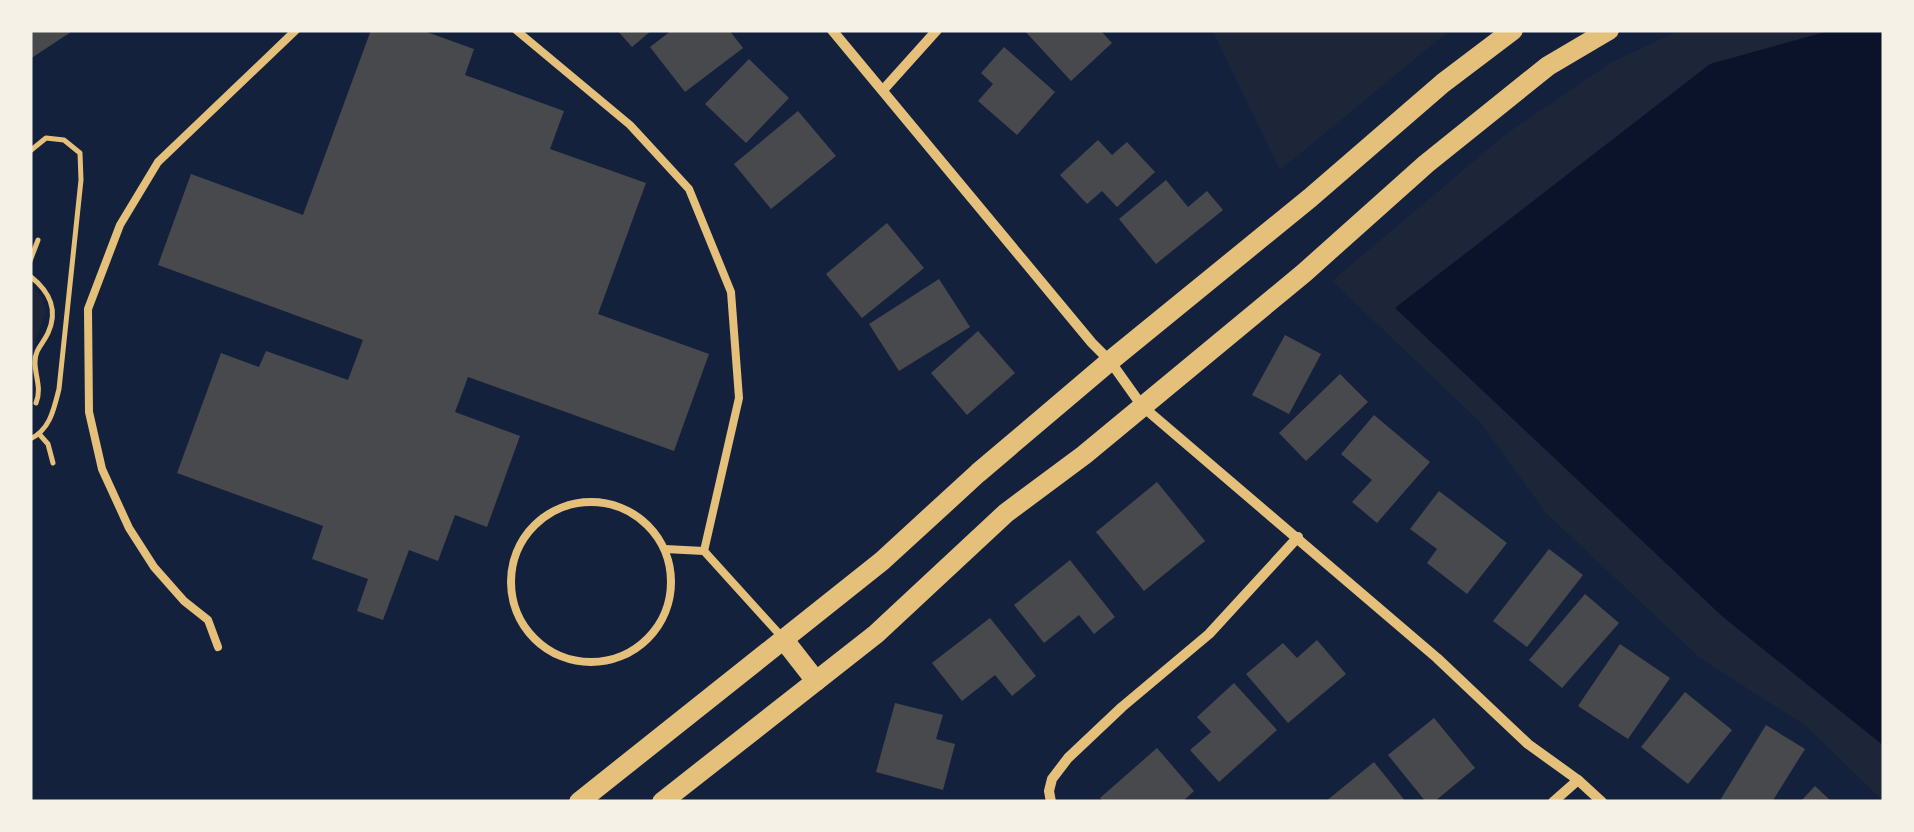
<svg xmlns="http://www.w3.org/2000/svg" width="1914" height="832" font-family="'DejaVu Sans',sans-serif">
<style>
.green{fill:#1d2539}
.water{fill:#0b132b}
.building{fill:#48494c}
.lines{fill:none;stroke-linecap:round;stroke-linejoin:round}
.path{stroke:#e5c07b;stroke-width:5}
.service{stroke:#e5c07b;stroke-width:8}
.minor{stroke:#e5c07b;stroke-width:10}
.secondary{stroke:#e5c07b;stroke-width:20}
</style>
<rect width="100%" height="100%" fill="#14213d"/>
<!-- green -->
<g class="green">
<polygon points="1212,30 1450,30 1280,170"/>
<polygon points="1680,30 1884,30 1884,802 1806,726 1700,658 1546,513 1481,423 1332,281 1506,134 1610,63"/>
<polygon points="30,285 42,297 46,312 30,357"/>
</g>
<!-- water -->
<polygon class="water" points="1832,30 1884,30 1884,746 1723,617 1395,308 1710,64"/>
<!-- building -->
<g class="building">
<polygon points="30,30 74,30 30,59"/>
<polygon points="371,30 421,30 474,49 465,75 564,111 550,149 646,183 598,314 709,354 674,451 468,377 455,412 520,436 487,527 455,515 438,561 409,550 383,620 357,611 368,579 312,559 323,526 177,473 221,353 259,367 266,351 348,380 363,340 158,265 191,174 303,215"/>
<polygon points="617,30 652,30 632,47"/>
<polygon points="672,30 729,30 743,48 685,92 650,47"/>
<polygon points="1024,30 1100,30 1112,43 1071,81"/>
<polygon points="1004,47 1055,92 1017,135 978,101 993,84 981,73"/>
<polygon points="749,59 789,98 746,143 705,104"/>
<polygon points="798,111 836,156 771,209 734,164"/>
<polygon points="1098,140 1112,155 1127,142 1155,172 1117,207 1102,191 1087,204 1060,175"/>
<polygon points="1166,180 1188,207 1207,191 1223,210 1156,264 1119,219"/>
<polygon points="887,223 924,268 862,318 826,274"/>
<polygon points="939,279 970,327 899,371 869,324"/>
<polygon points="978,331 1015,373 967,415 931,373"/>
<polygon points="1285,335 1321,354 1289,414 1252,395"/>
<polygon points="1340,374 1368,402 1306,461 1279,433"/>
<polygon points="1374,415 1430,462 1377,523 1352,502 1372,480 1341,454"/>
<polygon points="1157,482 1205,541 1144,591 1096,532"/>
<polygon points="1439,491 1507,543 1467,594 1427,563 1437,549 1410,529"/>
<polygon points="1549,549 1583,575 1527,647 1493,621"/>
<polygon points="1070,560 1115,617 1094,634 1079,615 1044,643 1014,605"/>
<polygon points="1585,594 1619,623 1562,688 1529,660"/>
<polygon points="990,618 1036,676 1012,696 995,675 962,701 932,663"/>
<polygon points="1317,640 1346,674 1288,723 1246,674 1283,643 1297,658"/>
<polygon points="1620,644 1670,678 1628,739 1578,706"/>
<polygon points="1234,683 1277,730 1219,782 1190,750 1211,732 1197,717"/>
<polygon points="1685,692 1732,730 1688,784 1641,747"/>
<polygon points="895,703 943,715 936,739 955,744 943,790 876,772"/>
<polygon points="1434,718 1475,768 1434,802 1426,802 1388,755"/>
<polygon points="1766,725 1805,749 1772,802 1719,802"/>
<polygon points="1157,748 1194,791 1182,802 1104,802 1100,798"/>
<polygon points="1374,762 1406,802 1325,802"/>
<polygon points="1815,786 1832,802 1800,802"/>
</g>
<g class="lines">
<!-- path -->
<g class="path">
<path d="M30,151L46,138L64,140L80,153L81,180L59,389C54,409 50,430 30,439"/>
<polyline points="30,261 38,240"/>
<path d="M30,276C49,291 59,309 48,333C43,344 35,349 35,362C35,377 42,388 36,403"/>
<polyline points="40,435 48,444 53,463"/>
</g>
<!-- service -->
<g class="service">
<polyline points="516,30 630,125 689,189 731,292 739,398 704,551"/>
<circle cx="591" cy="582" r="80"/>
<polyline points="665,549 704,551 781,636"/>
<polyline points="218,647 208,620 184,601 154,567 129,528 102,469 89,412 88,309 120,225 158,162 296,30"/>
</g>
<!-- minor -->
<g class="minor">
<polyline points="832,30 1092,343 1110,361 1142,406 1437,658 1528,744 1578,780 1602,802"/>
<polyline points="884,89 937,30"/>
<polyline points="1051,802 1049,791 1052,779 1068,758 1122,707 1209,634 1298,537"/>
<polyline points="1553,802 1578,780"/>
</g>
<!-- secondary -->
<g class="secondary">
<polyline points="784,640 816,681"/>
<polyline points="579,802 882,561 978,473 1110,361 1310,198 1443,83 1513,30"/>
<polyline points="662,802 876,634 1006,513 1084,455 1304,273 1426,164 1548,66 1609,30"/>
</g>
</g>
<!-- border -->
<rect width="1914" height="832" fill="none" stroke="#f6f1e7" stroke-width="65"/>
</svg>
